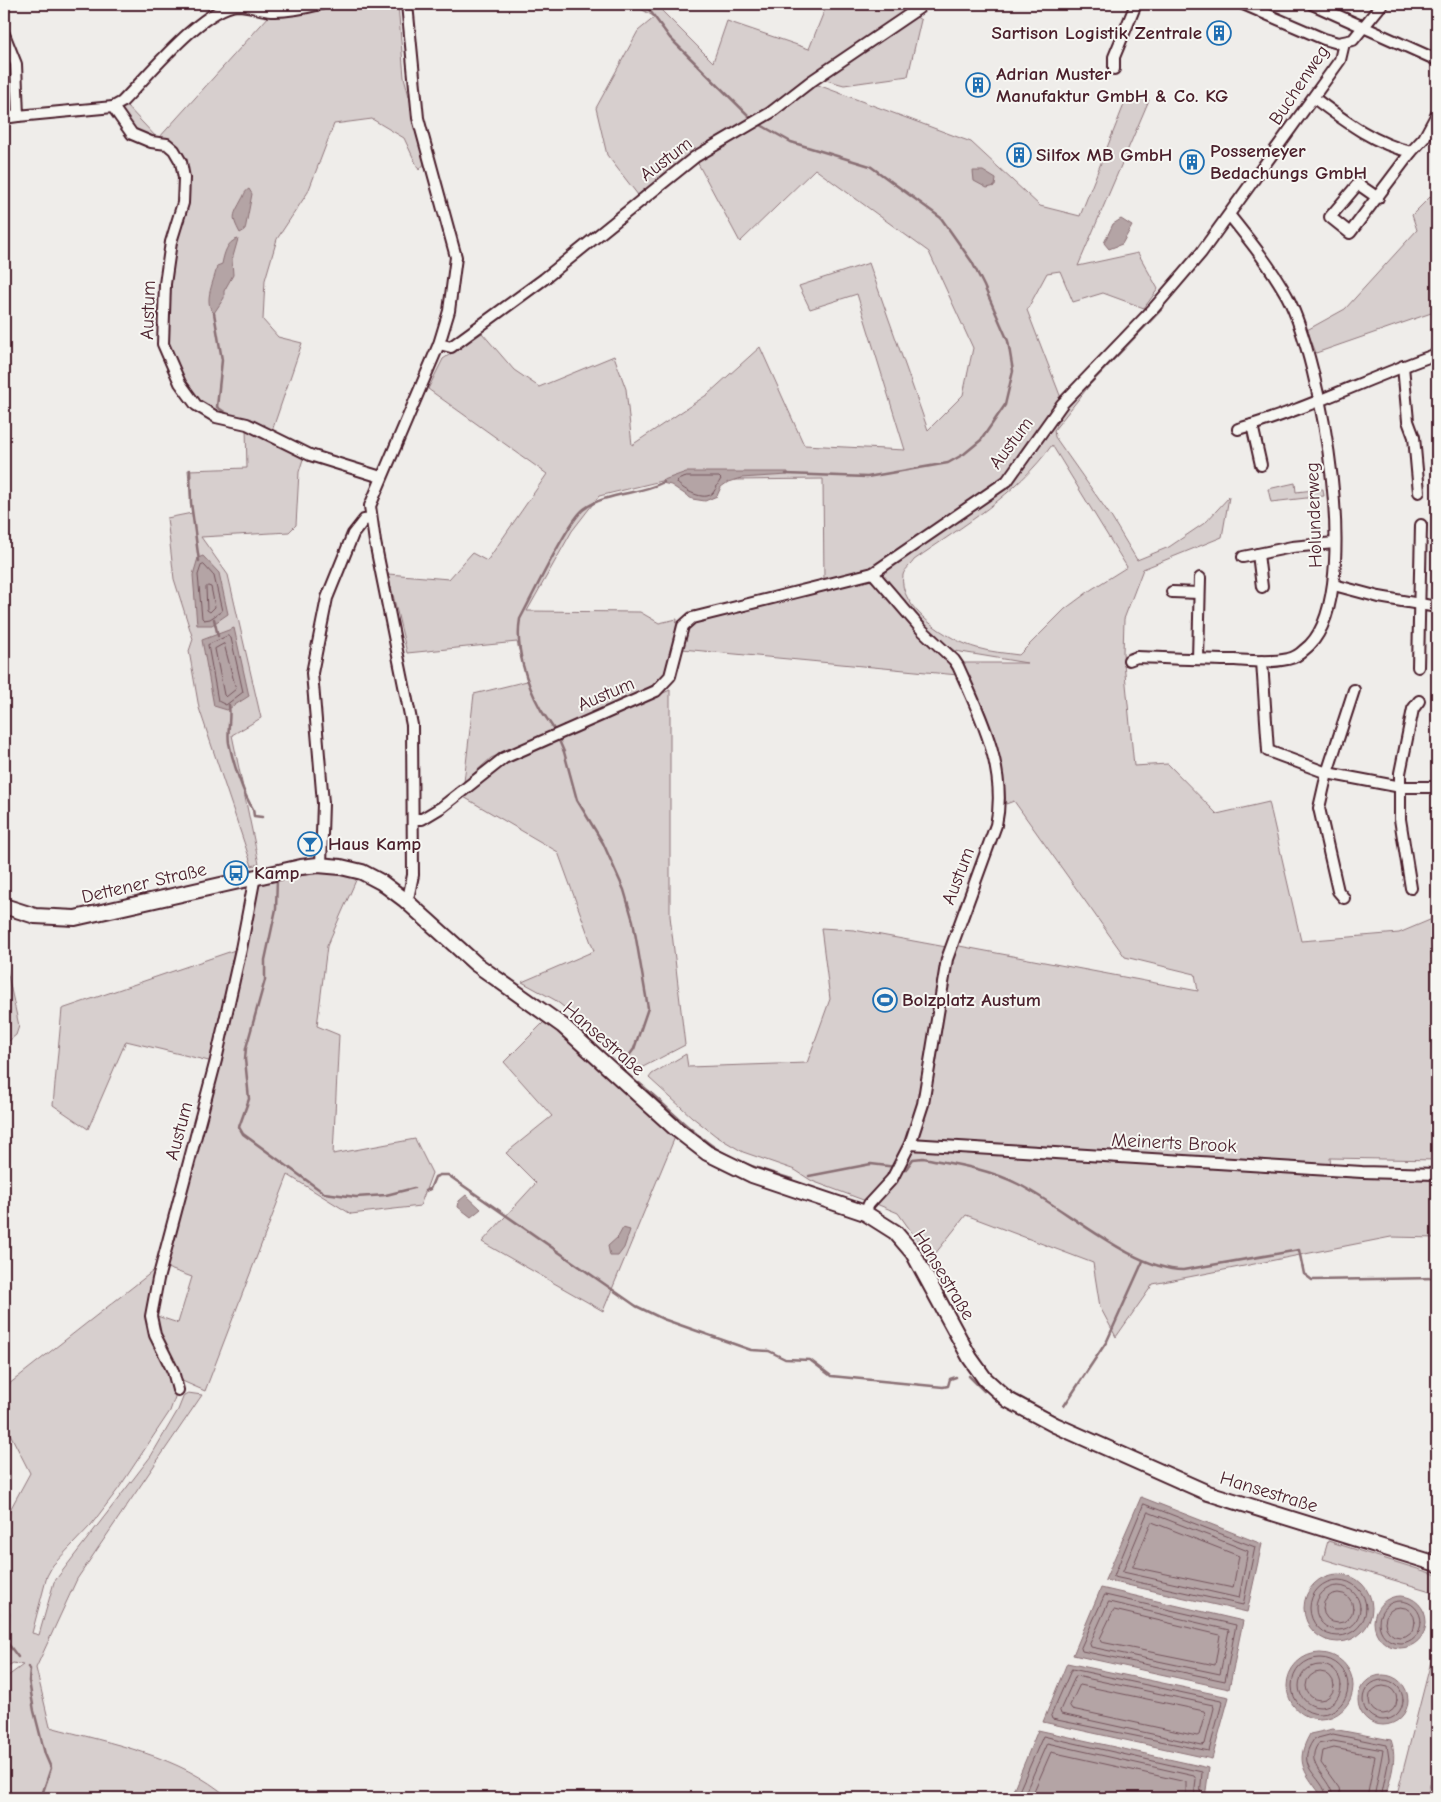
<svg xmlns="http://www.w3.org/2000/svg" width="1441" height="1802" font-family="'Comic Neue',sans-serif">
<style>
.green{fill:#d7cfce;stroke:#90777c;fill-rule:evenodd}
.water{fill:#b4a4a5;stroke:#8a6f74}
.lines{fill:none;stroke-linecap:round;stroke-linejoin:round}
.shore{stroke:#74545c;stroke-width:1}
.stream{stroke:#8a6f74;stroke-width:2.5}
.street-casing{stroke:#4a1f2b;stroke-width:14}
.secondary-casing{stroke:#4a1f2b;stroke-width:18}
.street{stroke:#f6f6f2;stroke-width:10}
.secondary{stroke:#f6f6f2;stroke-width:14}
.labels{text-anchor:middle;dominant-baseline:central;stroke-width:4;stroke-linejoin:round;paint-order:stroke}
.poi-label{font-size:19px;font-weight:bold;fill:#4a1f2b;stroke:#f6f6f2;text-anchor:start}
.street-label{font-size:19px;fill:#4a1f2b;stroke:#f6f6f2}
</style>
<rect width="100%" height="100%" fill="#efedea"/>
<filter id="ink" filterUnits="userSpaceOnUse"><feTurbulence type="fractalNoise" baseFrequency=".02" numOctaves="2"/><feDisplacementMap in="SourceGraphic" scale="10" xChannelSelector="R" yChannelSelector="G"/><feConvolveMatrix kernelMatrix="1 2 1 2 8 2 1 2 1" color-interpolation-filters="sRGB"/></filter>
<g filter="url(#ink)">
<!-- green -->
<g class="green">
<polygon points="346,4 398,4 404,77 426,162 419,170 404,138 372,119 334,124 308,192 277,239 265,280 263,320 278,337 302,343 272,431 215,412 198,401 183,383 166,344 168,286 175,240 187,200 181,155 135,132 119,110 126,105 158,139 270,15 283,17"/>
<polygon points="632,4 655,4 713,62 727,21 809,49 827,4 921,4 810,82 971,142 1040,206 1080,216 1129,92 1149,100 1078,266 1138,253 1158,289 1144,308 1103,293 1073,302 1060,271 1047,273 1027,310 1061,398 1003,478 879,563 865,570 824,581 823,479 734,480 741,478 661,481 599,496 572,531 527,611 640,612 659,623 677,619 674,648 664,677 645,690 491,758 464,782 474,694 527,681 517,642 407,653 388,574 449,579 472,553 487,561 547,474 428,389 443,359 482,333 514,370 539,387 614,356 626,389 632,445 708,394 760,347 804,445 905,450 857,294 810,309 799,286 869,263 928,430 963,395 973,348 929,252 815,169 740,242 695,158 677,172 674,167 638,195 607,155 596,108 638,31 655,17"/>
<polygon points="915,16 921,20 908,76 844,85 822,79"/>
<polygon points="1430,197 1437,203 1437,311 1316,353 1307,330 1345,309 1417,230 1412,215"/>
<path d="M1163,303L1164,308L1089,386L1054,430L1055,437L1110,515L1137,560L1169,547L1206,522L1229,497L1222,537L1143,569L1124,619L1123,653L1134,766L1168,764L1217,814L1269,802L1301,941L1399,933L1437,917V1160L1330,1158L1332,1177L1437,1180V1238L1391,1237L1153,1284L1116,1337L1100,1307L1093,1263L966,1215L931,1259L898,1213L874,1203L912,1147L954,945L1198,991L1195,974L1125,957L1014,801L1006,804C1002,748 981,714 962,663H1027L955,651L937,638L883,578V571L1010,484L1064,410ZM1052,445L1127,567L1092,589L1065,609L1019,655C1005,653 990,652 977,648C950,641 897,608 903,575C904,570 911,565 914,560C964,525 1016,495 1052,445Z"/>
<polygon points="246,428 304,456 299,472 296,525 289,532 201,537 228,575 261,718 232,735 259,864 252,866 199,708 189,651 193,639 174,579 167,518 192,513 188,470 247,468"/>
<polygon points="1295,483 1296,492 1323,489 1324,496 1271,502 1268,489"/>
<polygon points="868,579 875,584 950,663 958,675 682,649 686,627 694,620"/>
<polygon points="670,690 670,916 685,1045 641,1068 555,1000 522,982 594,951 558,852 462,796 496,766"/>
<polygon points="314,873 334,873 357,878 327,946 317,1026 339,1035 333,1154 415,1139 432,1173 420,1206 351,1214 288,1175 205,1391 180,1380 156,1327 154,1315 178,1323 192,1277 164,1267 258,884"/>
<path d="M821,928L854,930L946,947L941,962C931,1034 929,1113 890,1177C885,1186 874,1194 866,1201L812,1181L795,1170L743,1152L716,1136L692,1117L649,1078L652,1074L686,1054L688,1067L807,1063L830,999Z"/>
<polygon points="238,949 213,1062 126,1041 88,1129 53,1105 62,1009"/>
<polygon points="6,966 19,1026 16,1035 4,1045 4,968"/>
<polygon points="545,1021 675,1137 603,1311 482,1242 536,1183 506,1153 552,1116 504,1062"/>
<path d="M157,1268L151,1296L164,1358L175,1390V1397L170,1411L119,1488L91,1525L53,1565L47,1576L32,1633L39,1635L54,1582L151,1456L178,1410L184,1395L188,1393L202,1395L77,1579L36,1668L50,1727C113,1744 179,1755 229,1798H4V1679L23,1665L13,1663L4,1668V1521L30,1473L4,1422V1388Z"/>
<polygon points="1328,1541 1437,1575 1437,1593 1323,1559"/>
<polygon points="1437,1638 1437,1753 1427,1798 1396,1798"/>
</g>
<!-- water -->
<g class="water">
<polygon points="973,171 983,171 996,179 995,186 987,188 974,181"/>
<path d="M249,189L252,194L245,230L240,233C231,216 233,216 242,199C245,194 244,192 249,189Z"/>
<polygon points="1121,219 1132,226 1122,244 1109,249 1104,243 1113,224"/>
<path d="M238,239L232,260L233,275L224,291V298L214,313C202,302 215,280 217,266L222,264C224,254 227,241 238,239Z"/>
<polygon points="686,472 788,472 788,475 741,478 728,482 721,487 717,496 705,501 692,499 671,485 662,483 661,481"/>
<polygon points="203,556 219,573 228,614 212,625 197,625 193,575 198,558"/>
<polygon points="234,628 249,696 227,710 214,706 202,640"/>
<polygon points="466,1195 481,1209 471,1217 458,1207 459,1201"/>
<polygon points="623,1228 630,1230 624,1248 618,1256 610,1256 608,1246 618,1237"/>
<polygon points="1141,1497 1262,1544 1247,1612 1105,1580"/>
<circle cx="1338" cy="1608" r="34"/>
<polygon points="1101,1588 1243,1621 1229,1689 1073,1655"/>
<circle cx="1400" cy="1622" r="26"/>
<circle cx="1320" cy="1686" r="33"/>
<polygon points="1067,1663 1229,1697 1212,1759 1043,1722"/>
<circle cx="1383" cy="1700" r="25"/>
<path d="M1333,1729L1391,1740C1398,1759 1390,1779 1385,1798H1323C1306,1773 1293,1764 1310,1734Z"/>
<polygon points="1038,1730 1209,1768 1205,1798 1010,1798"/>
</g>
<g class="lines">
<!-- shore -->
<g class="shore">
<path d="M687,477H719L721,479C718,483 716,489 713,493C704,502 684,490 677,483L678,480Z"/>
<polygon points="204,565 214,576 222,611 210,619 204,620 202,618 198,575 201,566"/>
<polygon points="208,586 211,587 215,607 210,612 207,610 206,588"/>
<polygon points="228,636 231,638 243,692 226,705 218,701 208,645"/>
<polygon points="224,644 236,689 226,697 224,695 215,649"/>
<polygon points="1144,1504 1255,1547 1243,1605 1114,1577"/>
<polygon points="1148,1512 1248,1551 1239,1598 1123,1572"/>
<polygon points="1152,1522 1239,1556 1233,1588 1133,1567"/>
<circle cx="1338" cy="1608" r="28"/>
<circle cx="1338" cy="1608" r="22"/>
<circle cx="1338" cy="1608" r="15"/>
<polygon points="1105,1595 1236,1625 1225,1681 1082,1651 1081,1648"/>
<circle cx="1400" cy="1622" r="21"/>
<polygon points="1109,1602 1229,1630 1220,1674 1091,1647 1090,1644"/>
<circle cx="1400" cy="1622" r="15"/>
<polygon points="1114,1610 1220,1635 1215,1665 1101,1642 1100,1639"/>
<circle cx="1320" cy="1686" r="28"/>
<circle cx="1320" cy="1686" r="21"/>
<polygon points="1072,1669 1221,1701 1222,1703 1209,1751 1052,1719 1051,1716"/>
<circle cx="1320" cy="1686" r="14"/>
<polygon points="1076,1676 1213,1705 1214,1708 1205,1744 1202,1745 1061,1714 1060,1711"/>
<circle cx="1383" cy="1700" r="20"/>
<polygon points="1080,1685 1204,1711 1205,1714 1199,1735 1197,1736 1072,1709 1070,1706"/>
<circle cx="1383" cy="1700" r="14"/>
<polyline points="1016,1798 1043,1736 1202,1772 1200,1798"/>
<polyline points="1023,1798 1047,1743 1194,1776 1196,1779 1194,1798"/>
<polyline points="1031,1798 1051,1752 1186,1782 1186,1798"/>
<path d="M1327,1798C1323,1774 1293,1769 1314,1739L1333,1734L1387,1745L1389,1759L1381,1798"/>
<path d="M1333,1798C1332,1778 1303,1766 1318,1744L1333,1741L1383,1750L1374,1798"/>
<polyline points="1341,1798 1339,1788 1321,1763 1323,1751 1334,1748 1375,1756 1367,1798"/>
</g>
<!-- stream -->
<g class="stream">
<polyline points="645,4 670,38 753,120"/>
<polyline points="759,124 791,142 870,166 941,218 972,262 984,286 1008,341 1013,371 1005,405 981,440 964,454 948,463 867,477 786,474"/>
<polyline points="214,313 222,360 217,407 229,415"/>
<polyline points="190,470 191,503 199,561"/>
<polyline points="214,619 218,636"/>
<path d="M229,705C231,718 227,731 229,743C233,762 243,794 253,809L254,816L262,817"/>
<path d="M556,733C552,725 546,718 541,710C526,683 515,648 520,619C532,597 568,521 584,509C607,492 639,495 664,482"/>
<polyline points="558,738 564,752 577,800 603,843 624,890 633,921 648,1008 634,1049 628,1057"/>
<polyline points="277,879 276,909 265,960 265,980 246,1048 245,1059 249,1099 239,1127 243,1134 324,1193 356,1197 386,1195 414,1188"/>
<polyline points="620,1064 626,1070"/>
<path d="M639,1083C666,1105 688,1130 717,1149C739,1164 767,1171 792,1179"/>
<path d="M901,1168L906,1169L913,1159L923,1158C955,1164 989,1169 1018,1184C1064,1207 1133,1270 1183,1270L1299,1250L1304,1274L1312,1280L1437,1278"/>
<polyline points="809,1176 871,1164 896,1167"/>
<polyline points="425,1191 430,1189 435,1177 440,1175 448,1175 636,1306 663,1319 751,1350 769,1351 785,1359 810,1360 831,1376 943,1387 948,1386 950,1379 956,1377"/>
<polyline points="969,1376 984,1391"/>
<polyline points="1005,1389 1060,1419"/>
<polyline points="1064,1406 1107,1341 1143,1261"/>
<polyline points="4,1458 8,1472 4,1512"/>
<polyline points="4,1531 5,1602 9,1614 6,1641 18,1657"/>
<polyline points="28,1667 30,1669 29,1681 34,1711 45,1754 51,1768 41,1798"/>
</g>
<!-- street casing -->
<g class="street-casing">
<g id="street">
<polyline points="1243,4 1324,39 1338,43 1353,40 1382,4"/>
<polyline points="1312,4 1437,60"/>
<path d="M4,34L16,64L18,116L113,107L122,102C147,77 203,7 238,5C249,5 260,10 271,11C288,12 305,8 321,4"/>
<polyline points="1114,69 1114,57 1136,4"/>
<path d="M1314,98C1345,121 1373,143 1411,152L1424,138L1437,114"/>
<polyline points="113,107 132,134 151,142 167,144 174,150 181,162 184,178 183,203 171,242 165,284 163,344 180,383 196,405 216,417 247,424 310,455 381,477"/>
<polyline points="4,118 18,116"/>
<polyline points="1378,198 1358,184 1330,217 1350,233 1411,152"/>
<polyline points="439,344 451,347 544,279 695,157 770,113 810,82 919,8 921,4"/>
<polyline points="1403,366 1408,421 1414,437 1419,492"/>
<polyline points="1252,425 1261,465"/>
<path d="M1238,429C1306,410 1370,377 1437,354"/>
<polyline points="1258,554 1262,587"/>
<polyline points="1243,557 1292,547 1334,543"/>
<polyline points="1334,585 1379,597 1437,607"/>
<polyline points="1172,592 1199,593"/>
<polyline points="1198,659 1200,578"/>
<path d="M1129,660L1137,657C1169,658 1202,660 1235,660C1252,661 1271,663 1288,659C1293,658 1300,654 1304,650C1368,603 1320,358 1287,296C1271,267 1250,241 1230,216"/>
<polyline points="1262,661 1268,751 1327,773 1401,787 1437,787"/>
<polyline points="1418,667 1421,525"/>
<polyline points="414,819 422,819 442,807 504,758 656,691 670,676 683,626 692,618 873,573 1007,481 1062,404 1154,308 1201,253 1340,60 1344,43"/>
<polyline points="321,865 323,803 312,673 327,598 353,534 364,520 371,519"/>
<polyline points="1411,888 1400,819 1400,773 1413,709 1419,701"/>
<polyline points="1344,898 1338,891 1319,808 1327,773 1354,690"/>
<polyline points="405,900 409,894 413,875 412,725 375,542 370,506 439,344 449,311 456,257 418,118 407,4"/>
<polyline points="910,1144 1362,1172 1437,1174"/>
<path d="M865,1213L869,1204L892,1179L910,1144L923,1104L947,959L996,825C1008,770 980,715 958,666L954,660L922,630L873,573"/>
<polyline points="178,1390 173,1371 155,1335 151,1316 158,1279 216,1060 241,949 255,876"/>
</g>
</g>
<!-- secondary casing -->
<g class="secondary-casing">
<polyline id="secondary" points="4,906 35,916 75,918 301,867 318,865 341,867 362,872 381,882 405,900 476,964 563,1026 676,1129 707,1153 752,1175 865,1213 895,1232 913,1253 970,1358 985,1379 1008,1400 1055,1425 1208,1493 1437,1564"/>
</g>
<!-- street -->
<use href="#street" class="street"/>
<!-- secondary -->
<use href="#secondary" class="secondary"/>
</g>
</g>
<!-- icons -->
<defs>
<g id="building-ring" transform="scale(1.25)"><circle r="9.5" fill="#f6f6f2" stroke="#1f6fb2" stroke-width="1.5"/><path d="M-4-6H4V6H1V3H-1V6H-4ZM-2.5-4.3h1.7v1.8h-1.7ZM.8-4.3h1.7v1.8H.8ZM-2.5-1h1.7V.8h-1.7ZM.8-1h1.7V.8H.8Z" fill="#1f6fb2"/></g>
<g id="bar-ring" transform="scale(1.25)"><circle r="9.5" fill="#f6f6f2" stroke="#1f6fb2" stroke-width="1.5"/><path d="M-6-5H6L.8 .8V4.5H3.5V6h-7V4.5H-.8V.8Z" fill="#1f6fb2"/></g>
<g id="bus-ring" transform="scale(1.25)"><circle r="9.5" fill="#f6f6f2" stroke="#1f6fb2" stroke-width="1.5"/><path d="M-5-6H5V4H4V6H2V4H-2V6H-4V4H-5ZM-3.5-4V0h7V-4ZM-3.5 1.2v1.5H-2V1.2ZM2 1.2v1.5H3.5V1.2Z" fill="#1f6fb2"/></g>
<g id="stadium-ring" transform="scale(1.25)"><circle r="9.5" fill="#f6f6f2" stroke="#1f6fb2" stroke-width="1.5"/><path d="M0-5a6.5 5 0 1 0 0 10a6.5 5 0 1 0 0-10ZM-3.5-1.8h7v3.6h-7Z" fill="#1f6fb2"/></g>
</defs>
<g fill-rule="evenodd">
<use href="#building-ring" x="1219" y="33"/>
<use href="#building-ring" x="978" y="85"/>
<use href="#building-ring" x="1019" y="155"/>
<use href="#building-ring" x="1192" y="162"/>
<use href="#bar-ring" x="310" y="844"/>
<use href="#bus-ring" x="236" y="873"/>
<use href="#stadium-ring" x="885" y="1000"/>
</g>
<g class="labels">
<!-- poi labels -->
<g class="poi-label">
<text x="1202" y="33" text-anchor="end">Sartison Logistik Zentrale</text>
<text x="996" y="74">Adrian Muster<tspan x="996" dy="22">Manufaktur GmbH &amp; Co. KG</tspan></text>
<text x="1210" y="151">Possemeyer<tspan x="1210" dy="22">Bedachungs GmbH</tspan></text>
<text x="1036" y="155">Silfox MB GmbH</text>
<text x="328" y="844">Haus Kamp</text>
<text x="254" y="873">Kamp</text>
<text x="902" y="1000">Bolzplatz Austum</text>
</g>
<!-- street labels -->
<g class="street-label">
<text transform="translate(1299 85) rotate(-56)">Buchenweg</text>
<text transform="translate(666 159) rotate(-37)">Austum</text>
<text transform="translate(148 310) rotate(-88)">Austum</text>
<text transform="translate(1011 443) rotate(-53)">Austum</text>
<text transform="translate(1314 515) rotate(-92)">Holunderweg</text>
<text transform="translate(606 694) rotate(-23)">Austum</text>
<text transform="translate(958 876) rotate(-69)">Austum</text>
<text transform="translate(144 883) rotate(-13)">Dettener Straße</text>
<text transform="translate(604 1039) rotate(41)">Hansestraße</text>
<text transform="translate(179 1131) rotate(-75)">Austum</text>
<text transform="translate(1174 1143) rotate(3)">Meinerts Brook</text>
<text transform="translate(944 1275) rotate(59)">Hansestraße</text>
<text transform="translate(1269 1492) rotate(17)">Hansestraße</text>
</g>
</g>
<!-- margin -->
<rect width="1441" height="1802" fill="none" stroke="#f6f6f2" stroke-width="20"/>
<rect x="10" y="10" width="1421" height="1782" fill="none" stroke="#4a1f2b" stroke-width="2" filter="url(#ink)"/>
</svg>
